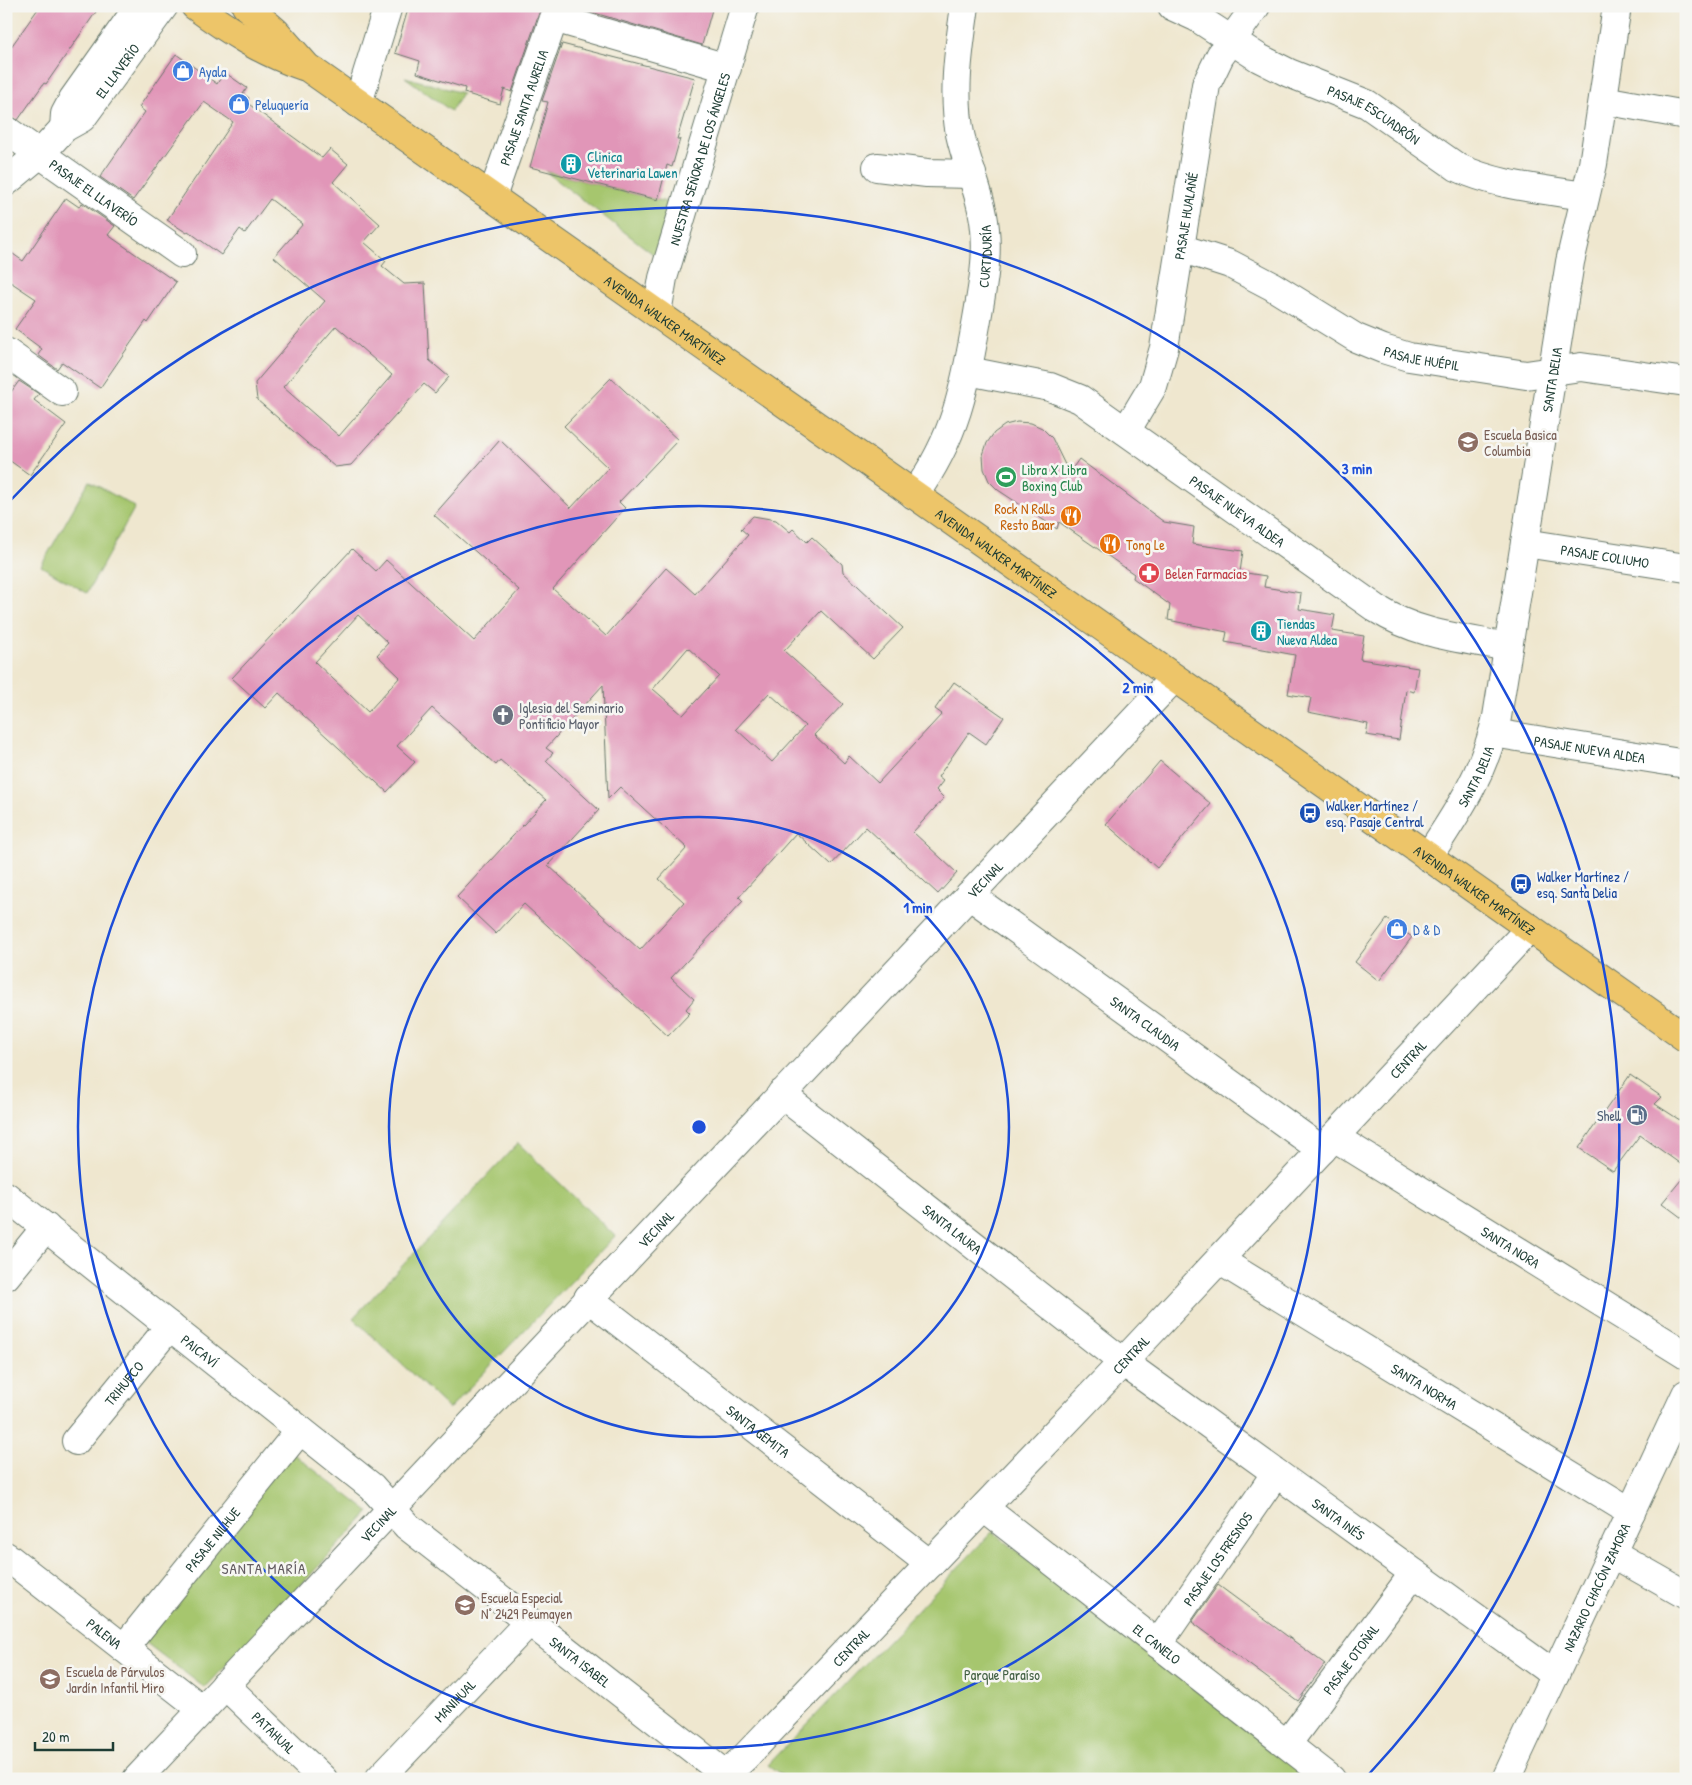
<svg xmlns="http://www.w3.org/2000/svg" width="1692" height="1785" font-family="'Patrick Hand',sans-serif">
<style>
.green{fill:#a6c66e;stroke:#628251}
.building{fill:#e196b8;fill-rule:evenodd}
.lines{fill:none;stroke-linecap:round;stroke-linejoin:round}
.minor-casing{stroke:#68786a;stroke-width:30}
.major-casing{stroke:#68786a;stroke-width:30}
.minor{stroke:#fff;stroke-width:28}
.major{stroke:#edc569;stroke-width:28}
.ring{fill:none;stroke:#1d4ed8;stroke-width:2.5}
.labels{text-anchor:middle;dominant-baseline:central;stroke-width:5;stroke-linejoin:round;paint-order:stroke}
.street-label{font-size:14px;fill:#1f3d34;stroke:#f6f6f2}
.shop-label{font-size:14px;fill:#366cbe;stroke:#f6f6f2;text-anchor:start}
.culture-label{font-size:14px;fill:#0d838f;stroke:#f6f6f2;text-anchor:start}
.education-label{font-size:14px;fill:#785e54;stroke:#f6f6f2;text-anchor:start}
.leisure-label{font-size:14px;fill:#27864d;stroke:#f6f6f2;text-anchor:start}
.food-label{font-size:14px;fill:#c56008;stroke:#f6f6f2;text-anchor:end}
.health-label{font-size:14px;fill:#be3a42;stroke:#f6f6f2;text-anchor:start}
.worship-label{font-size:14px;fill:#5b616d;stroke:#f6f6f2;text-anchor:start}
.transit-label{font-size:14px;fill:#164399;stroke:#f6f6f2;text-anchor:start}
.service-label{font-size:14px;fill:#4e5e75;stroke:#f6f6f2;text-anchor:end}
.park-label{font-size:14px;fill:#415f42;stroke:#f6f6f2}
.neighbourhood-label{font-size:15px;letter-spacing:1px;fill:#635c62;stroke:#f6f6f2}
.centre{fill:#1d4ed8;stroke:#f6f6f2;stroke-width:2.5}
.ring-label{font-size:15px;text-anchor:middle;font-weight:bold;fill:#1d4ed8;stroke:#f6f6f2;stroke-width:5;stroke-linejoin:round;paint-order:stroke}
</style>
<rect width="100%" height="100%" fill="#f6f6f2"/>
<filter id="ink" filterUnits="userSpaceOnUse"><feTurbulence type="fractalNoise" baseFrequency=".02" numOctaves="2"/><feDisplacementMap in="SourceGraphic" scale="10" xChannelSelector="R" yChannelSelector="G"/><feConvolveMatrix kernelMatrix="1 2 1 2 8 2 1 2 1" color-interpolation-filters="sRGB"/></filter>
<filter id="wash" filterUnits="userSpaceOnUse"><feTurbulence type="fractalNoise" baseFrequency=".0096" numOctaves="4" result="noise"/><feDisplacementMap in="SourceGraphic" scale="20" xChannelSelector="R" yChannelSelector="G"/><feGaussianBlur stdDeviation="1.12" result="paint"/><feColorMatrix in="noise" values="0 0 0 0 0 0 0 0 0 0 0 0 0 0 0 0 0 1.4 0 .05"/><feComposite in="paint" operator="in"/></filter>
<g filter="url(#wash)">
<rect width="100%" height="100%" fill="#efe7cf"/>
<!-- green -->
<g class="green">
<polygon points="405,77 462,93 451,111"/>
<polygon points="545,171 670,203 657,257"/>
<polygon points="89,481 135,507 87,593 41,566"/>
<polygon points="518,1143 615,1236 449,1409 353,1318"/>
<polygon points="291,1452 369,1512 205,1688 141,1639"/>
<polygon points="992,1532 1310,1779 787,1779 768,1765"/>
</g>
<g id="blocks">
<!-- building -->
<g class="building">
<polygon points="40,6 100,6 46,84 44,83 18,120 6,115 6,54"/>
<polygon points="409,6 544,6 539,13 512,92 504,89 500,104 464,93 465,88 417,73 420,61 395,53"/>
<polygon points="588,6 713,6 702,45 588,11"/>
<polygon points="562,44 695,78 677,139 680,139 672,167 667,165 658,200 530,167 548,102 542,101"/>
<path d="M176,54L217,84L224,72L247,88L243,94L249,98L246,102L281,128L322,158L330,149L348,164L333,182L380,224L364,242L386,261L382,266L404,284L425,283L429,360L449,377L435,393L424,384L351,465L335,467L257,400L255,383L325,301L274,257L303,224L270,199L245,233L240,229L221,255L188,231L187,233L167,220L233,122L204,102L133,200L100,177L145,112L139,107ZM336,326L392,375L339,436L283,387Z"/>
<polygon points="66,198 79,207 82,203 115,226 108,235 176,282 148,323 146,321 100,388 62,362 57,369 38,355 42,349 15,329 36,299 6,279 6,249 23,261"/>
<path d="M611,378L678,440L619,502L625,508L553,589L606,636L666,568L695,594L748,535L741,529L753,516L776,520L790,532L793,529L807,542L812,537L842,564L843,572L903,628L873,659L821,611L784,651L843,704L814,735L844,763L849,756L878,783L942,714L935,709L954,682L1004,717L986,744L969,732L938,777L943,781L936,790L944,798L913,832L957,873L938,894L866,827L831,865L796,833L739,897L743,901L671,978L694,999L686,1009L690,1013L668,1036L524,904L496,934L457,897L546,800L500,760L496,765L432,708L397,746L415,762L387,792L279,693L265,708L232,678L352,549L376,571L386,560L474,641L519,590L434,515L500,440L571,508L608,468L564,426ZM358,615L388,643L377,655L400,677L368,712L315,662ZM688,648L719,676L683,715L653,689ZM603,685L608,799L620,787L687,848L659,879L684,902L640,950L548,865L599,810L546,761L553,753L546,748ZM769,693L805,726L772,762L736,729Z"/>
<polygon points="19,381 39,394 34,400 66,424 30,475 6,458 6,399"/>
<polygon points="1017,422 1031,423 1042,428 1052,438 1069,473 1079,459 1164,522 1194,527 1192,544 1243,551 1240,572 1266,576 1264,587 1301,593 1299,609 1335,615 1332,631 1364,636 1360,659 1418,668 1414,692 1406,690 1399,740 1366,735 1368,724 1308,712 1311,698 1288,694 1295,655 1225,642 1227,632 1168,620 1170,605 1133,578 1134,574 1059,522 1057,529 998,490 989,481 984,469 983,455 987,443 994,433 1005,425"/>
<polygon points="1160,761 1211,804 1157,868 1106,824"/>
<polygon points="1387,919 1412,937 1379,981 1355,962"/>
<polygon points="1630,1075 1662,1097 1655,1104 1686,1124 1686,1168 1640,1135 1613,1171 1579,1148"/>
<polygon points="1686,1174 1686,1221 1662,1203"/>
<polygon points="1218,1585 1325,1664 1298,1701 1192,1622"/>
</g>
</g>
</g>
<g filter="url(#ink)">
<use href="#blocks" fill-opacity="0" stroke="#68786a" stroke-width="1"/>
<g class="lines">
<!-- minor casing -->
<g class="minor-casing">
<g id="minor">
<path id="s1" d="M1172,6L1196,17L1259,58L1289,73L1367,104L1457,167C1497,186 1542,189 1585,196"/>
<polyline points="1603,100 1686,115"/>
<polyline points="358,103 388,6"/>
<polyline points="64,128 65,114 73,99 139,6"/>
<path id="s2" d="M6,130L182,254"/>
<polyline points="877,167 927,173 972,174"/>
<path id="s3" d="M6,182L41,153L64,128L82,118L164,6"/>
<path id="s4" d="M492,197L554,18L727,68"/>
<path id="s5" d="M1180,248L1230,264L1272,286L1356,338L1383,349L1409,357L1526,375L1581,367L1686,382"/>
<path id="s6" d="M657,313L663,278L745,6"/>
<polyline points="6,352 62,392"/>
<path id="s7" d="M968,371L1050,387L1080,399L1377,609C1418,635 1461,638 1508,647"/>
<path id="s8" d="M1126,431L1153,386L1164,348L1206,85L1220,56L1256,6"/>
<path id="s9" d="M914,495C956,437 965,388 977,319C982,289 988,260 985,229C982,196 967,166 960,134C952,91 959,49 965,6"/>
<path id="s10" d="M1525,543L1686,568"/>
<path id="s11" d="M1493,733L1686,764"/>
<path id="s12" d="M1428,857C1459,810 1484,773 1497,717L1570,262L1593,164L1617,6"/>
<path id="s13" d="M969,895L1322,1150"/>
<path id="s14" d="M781,1094L1123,1362L1555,1675"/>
<path id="s15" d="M1334,1137L1686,1355"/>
<path id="s16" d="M6,1196L372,1487L407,1526L726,1775"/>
<path id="s17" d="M1219,1260L1631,1512"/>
<polyline points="6,1276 46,1227"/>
<path id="s18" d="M588,1298L930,1564"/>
<path id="s19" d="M76,1441L170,1326"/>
<path id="s20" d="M984,1508L1331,1779"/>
<polyline points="1612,1553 1686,1595"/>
<path id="s21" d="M6,1556L202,1709"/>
<path id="s22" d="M1158,1644L1276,1473"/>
<path id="s23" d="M124,1648L300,1430"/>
<path id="s24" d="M225,1685L323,1779"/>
<path id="s25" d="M1287,1744L1414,1573"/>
<path id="s26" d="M137,1779L1173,679"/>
<path id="s27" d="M379,1779L529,1622"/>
<path id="s28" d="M721,1779L744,1758L1123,1362L1530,928"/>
<path id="s29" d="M1506,1779L1686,1394"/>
</g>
</g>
<!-- major casing -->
<g class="major-casing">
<g id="major">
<path d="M195,6C229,31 262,52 303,66"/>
<path id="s30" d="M246,6L275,31L307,67L1686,1038"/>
</g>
</g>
<!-- minor -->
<use href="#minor" class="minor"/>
<!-- major -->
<use href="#major" class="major"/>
</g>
</g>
<!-- distance rings -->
<g class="ring">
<circle cx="699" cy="1127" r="310"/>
<circle cx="699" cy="1127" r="621"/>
<path d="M7 504A931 931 0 1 1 1369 1774"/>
</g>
<!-- icons -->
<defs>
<g id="shop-disc" transform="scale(1.125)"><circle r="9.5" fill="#3f7fe0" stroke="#f6f6f2"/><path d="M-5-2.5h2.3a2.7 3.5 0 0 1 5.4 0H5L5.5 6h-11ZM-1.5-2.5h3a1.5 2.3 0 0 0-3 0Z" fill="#fff"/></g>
<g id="building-disc" transform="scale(1.125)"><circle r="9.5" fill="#0f9aa8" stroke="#f6f6f2"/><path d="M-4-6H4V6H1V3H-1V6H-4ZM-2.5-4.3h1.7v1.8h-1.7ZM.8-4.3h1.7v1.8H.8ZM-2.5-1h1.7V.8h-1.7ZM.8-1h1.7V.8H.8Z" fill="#fff"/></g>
<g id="school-disc" transform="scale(1.125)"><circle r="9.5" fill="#8d6e63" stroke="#f6f6f2"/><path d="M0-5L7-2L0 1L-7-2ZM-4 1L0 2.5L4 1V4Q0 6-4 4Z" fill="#fff"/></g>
<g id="stadium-disc" transform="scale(1.125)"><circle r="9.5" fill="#2e9e5b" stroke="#f6f6f2"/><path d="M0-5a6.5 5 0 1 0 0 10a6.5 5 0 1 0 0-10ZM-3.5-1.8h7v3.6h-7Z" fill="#fff"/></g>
<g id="restaurant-disc" transform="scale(1.125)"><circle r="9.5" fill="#e8710a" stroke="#f6f6f2"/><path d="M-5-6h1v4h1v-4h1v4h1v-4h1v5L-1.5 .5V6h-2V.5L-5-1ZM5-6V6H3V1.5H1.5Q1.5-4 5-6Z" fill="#fff"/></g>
<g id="pharmacy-disc" transform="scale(1.125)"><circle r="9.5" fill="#e0444e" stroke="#f6f6f2"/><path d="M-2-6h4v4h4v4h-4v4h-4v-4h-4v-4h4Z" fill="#fff"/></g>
<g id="church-disc" transform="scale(1.125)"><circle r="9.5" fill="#6b7280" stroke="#f6f6f2"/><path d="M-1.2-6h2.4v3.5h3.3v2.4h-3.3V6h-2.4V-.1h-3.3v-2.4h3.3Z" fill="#fff"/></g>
<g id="bus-disc" transform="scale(1.125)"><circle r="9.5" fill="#1a4fb4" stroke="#f6f6f2"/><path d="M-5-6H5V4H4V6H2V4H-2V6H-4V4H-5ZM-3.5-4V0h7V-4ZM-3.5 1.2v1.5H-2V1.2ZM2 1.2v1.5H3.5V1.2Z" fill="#fff"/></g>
<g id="fuel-disc" transform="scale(1.125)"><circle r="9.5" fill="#5c6f8a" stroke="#f6f6f2"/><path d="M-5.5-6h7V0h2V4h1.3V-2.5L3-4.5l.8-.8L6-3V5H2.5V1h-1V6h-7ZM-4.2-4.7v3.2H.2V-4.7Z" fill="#fff"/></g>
</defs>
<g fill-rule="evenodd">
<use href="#shop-disc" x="183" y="71"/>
<use href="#shop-disc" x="239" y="104"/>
<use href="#building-disc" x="571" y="164"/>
<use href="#school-disc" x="1468" y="442"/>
<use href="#stadium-disc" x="1006" y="477"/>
<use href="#restaurant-disc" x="1071" y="516"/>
<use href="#restaurant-disc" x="1110" y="544"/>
<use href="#pharmacy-disc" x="1149" y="573"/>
<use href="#building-disc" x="1261" y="631"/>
<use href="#church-disc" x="503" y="715"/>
<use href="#bus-disc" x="1310" y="813"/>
<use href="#bus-disc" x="1521" y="884"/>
<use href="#shop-disc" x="1397" y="929"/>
<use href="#fuel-disc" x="1637" y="1115"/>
<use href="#school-disc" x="465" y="1605"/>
<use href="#school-disc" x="50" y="1679"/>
</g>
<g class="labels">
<!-- street labels -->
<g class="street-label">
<text stroke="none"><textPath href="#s3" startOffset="159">EL LLAVERÍO</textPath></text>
<text stroke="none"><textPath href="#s4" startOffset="95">PASAJE SANTA AURELIA</textPath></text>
<text stroke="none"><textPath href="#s1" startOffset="230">PASAJE ESCUADRÓN</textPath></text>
<text stroke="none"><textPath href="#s6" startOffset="160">NUESTRA SEÑORA DE LOS ÁNGELES</textPath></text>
<text stroke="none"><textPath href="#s2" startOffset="108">PASAJE EL LLAVERÍO</textPath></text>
<text stroke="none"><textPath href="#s8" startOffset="226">PASAJE HUALAÑÉ</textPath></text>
<text stroke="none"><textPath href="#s9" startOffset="252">CURTIDURÍA</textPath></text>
<text stroke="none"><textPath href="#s30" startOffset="525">AVENIDA WALKER MARTÍNEZ</textPath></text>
<text stroke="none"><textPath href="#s5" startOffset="268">PASAJE HUÉPIL</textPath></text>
<text stroke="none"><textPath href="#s12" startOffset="499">SANTA DELIA</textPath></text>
<text stroke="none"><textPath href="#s7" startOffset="309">PASAJE NUEVA ALDEA</textPath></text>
<text stroke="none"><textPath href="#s30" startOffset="930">AVENIDA WALKER MARTÍNEZ</textPath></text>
<text stroke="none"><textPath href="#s10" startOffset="81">PASAJE COLIUMO</textPath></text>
<text stroke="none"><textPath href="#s11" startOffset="98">PASAJE NUEVA ALDEA</textPath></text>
<text stroke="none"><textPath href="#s12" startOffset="94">SANTA DELIA</textPath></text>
<text stroke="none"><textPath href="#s26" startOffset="1236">VECINAL</textPath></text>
<text stroke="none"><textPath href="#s30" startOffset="1515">AVENIDA WALKER MARTÍNEZ</textPath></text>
<text stroke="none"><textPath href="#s13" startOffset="218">SANTA CLAUDIA</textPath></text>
<text stroke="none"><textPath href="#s28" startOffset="995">CENTRAL</textPath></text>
<text stroke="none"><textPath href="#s26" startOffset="756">VECINAL</textPath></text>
<text stroke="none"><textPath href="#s14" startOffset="218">SANTA LAURA</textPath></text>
<text stroke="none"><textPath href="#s15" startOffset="208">SANTA NORA</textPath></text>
<text stroke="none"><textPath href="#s16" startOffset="248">PAICAVÍ</textPath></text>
<text stroke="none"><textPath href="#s28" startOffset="590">CENTRAL</textPath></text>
<text stroke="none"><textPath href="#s19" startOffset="75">TRIHUECO</textPath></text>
<text stroke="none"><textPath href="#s17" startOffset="241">SANTA NORMA</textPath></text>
<text stroke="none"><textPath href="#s18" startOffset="216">SANTA GEMITA</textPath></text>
<text stroke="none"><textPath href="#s14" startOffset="701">SANTA INÉS</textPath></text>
<text stroke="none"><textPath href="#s26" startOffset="351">VECINAL</textPath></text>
<text stroke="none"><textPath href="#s23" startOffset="140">PASAJE NILHUE</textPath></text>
<text stroke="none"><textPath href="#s22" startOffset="104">PASAJE LOS FRESNOS</textPath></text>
<text stroke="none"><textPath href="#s29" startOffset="212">NAZARIO CHACÓN ZAMORA</textPath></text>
<text stroke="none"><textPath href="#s21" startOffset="125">PALENA</textPath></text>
<text stroke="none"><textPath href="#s20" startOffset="220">EL CANELO</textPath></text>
<text stroke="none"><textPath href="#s28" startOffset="185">CENTRAL</textPath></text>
<text stroke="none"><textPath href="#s25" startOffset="106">PASAJE OTOÑAL</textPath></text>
<text stroke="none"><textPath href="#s16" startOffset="740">SANTA ISABEL</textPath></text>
<text stroke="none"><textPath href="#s27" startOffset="109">MANIHUAL</textPath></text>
<text stroke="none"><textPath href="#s24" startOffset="68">PATAHUAL</textPath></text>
</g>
<!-- shop labels -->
<g class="shop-label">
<text x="199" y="71">Ayala</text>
<text x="255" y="104">Peluquería</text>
<text x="1413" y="929">D &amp; D</text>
</g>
<!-- culture labels -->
<g class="culture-label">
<text x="587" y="156">Clinica<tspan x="587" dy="16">Veterinaria Lawen</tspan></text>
<text x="1277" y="623">Tiendas<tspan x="1277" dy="16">Nueva Aldea</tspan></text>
</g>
<!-- education labels -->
<g class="education-label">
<text x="1484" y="434">Escuela Basica<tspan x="1484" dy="16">Columbia</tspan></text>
<text x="481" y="1597">Escuela Especial<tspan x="481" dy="16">N° 2429 Peumayen</tspan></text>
<text x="66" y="1671">Escuela de Párvulos<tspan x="66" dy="16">Jardín Infantil Miro</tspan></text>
</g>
<!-- leisure labels -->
<g class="leisure-label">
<text x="1022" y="469">Libra X Libra<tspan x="1022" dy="16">Boxing Club</tspan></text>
</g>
<!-- food labels -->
<g class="food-label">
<text x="1055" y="508">Rock N Rolls<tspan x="1055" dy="16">Resto Baar</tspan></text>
<text x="1126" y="544" text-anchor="start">Tong Le</text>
</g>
<!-- health labels -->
<g class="health-label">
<text x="1165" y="573">Belen Farmacias</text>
</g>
<!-- worship labels -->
<g class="worship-label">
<text x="519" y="707">Iglesia del Seminario<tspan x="519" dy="16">Pontificio Mayor</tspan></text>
</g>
<!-- transit labels -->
<g class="transit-label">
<text x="1326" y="805">Walker Martínez /<tspan x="1326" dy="16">esq. Pasaje Central</tspan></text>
<text x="1537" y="876">Walker Martínez /<tspan x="1537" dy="16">esq. Santa Delia</tspan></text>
</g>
<!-- service labels -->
<g class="service-label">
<text x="1621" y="1115">Shell</text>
</g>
<!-- park labels -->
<g class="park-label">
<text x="1002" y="1674">Parque Paraíso</text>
</g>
<!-- neighbourhood labels -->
<g class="neighbourhood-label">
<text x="264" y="1568">SANTA MARÍA</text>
</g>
</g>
<circle cx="699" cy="1127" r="8" class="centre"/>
<g class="ring-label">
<text x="1357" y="474">3 min</text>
<text x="1138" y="693">2 min</text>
<text x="918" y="913">1 min</text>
</g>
<!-- margin -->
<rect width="1692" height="1785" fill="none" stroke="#f6f6f2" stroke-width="25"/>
<!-- scale -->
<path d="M35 1742v8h78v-8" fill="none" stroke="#1f3d34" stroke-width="2.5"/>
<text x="42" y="1742" font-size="15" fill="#1f3d34" stroke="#f6f6f2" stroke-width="4" paint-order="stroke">20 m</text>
</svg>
